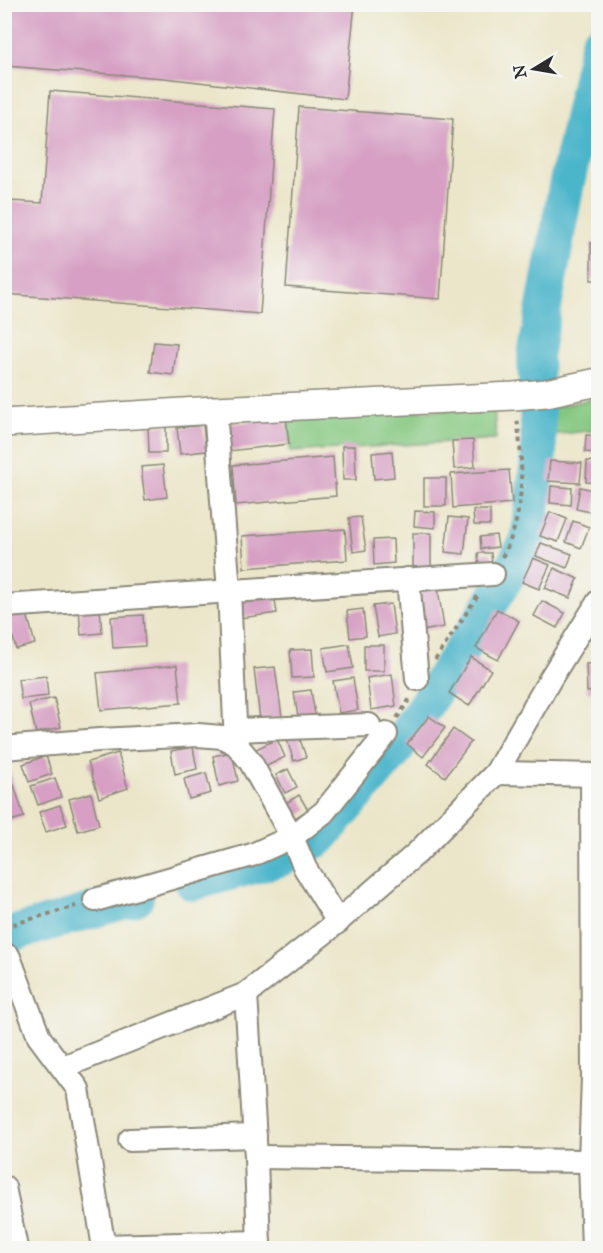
<svg xmlns="http://www.w3.org/2000/svg" width="603" height="1253" font-family="'IM FELL Great Primer',serif">
<style>
.green{fill:#84c780;stroke:#587956;stroke-width:1.5}
.lines{fill:none;stroke-linecap:round;stroke-linejoin:round}
.river{stroke:#4cb5ca;stroke-width:36}
.building{fill:#d69fc3}
.minor-casing{stroke:#8b887a;stroke-width:26}
.tertiary-casing{stroke:#8b887a;stroke-width:30}
.path{stroke:#8b887a;stroke-width:4;stroke-dasharray:4.5 4.5;stroke-linecap:butt}
.minor{stroke:#fff;stroke-width:22}
.tertiary{stroke:#fff;stroke-width:27}
</style>
<rect width="100%" height="100%" fill="#f6f6f2"/>
<filter id="ink" filterUnits="userSpaceOnUse"><feTurbulence type="fractalNoise" baseFrequency=".0167" numOctaves="2"/><feDisplacementMap in="SourceGraphic" scale="12" xChannelSelector="R" yChannelSelector="G"/><feConvolveMatrix kernelMatrix="1 2 1 2 8 2 1 2 1" color-interpolation-filters="sRGB"/></filter>
<filter id="wash" filterUnits="userSpaceOnUse"><feTurbulence type="fractalNoise" baseFrequency=".008" numOctaves="4" result="noise"/><feDisplacementMap in="SourceGraphic" scale="24" xChannelSelector="R" yChannelSelector="G"/><feGaussianBlur stdDeviation="1.35" result="paint"/><feColorMatrix in="noise" values="0 0 0 0 0 0 0 0 0 0 0 0 0 0 0 0 0 1.4 0 .05"/><feComposite in="paint" operator="in"/></filter>
<g filter="url(#wash)">
<rect width="100%" height="100%" fill="#ebe6c9"/>
<!-- green -->
<g class="green">
<polygon points="598,398 598,430 550,435 545,409"/>
<polygon points="494,407 496,439 290,452 289,419"/>
</g>
<g class="lines">
<!-- river -->
<g class="river">
<polyline points="193,883 280,859 319,839 392,755 474,631 528,541 539,452 535,356 566,187 598,43"/>
<polyline points="4,936 136,898"/>
</g>
</g>
<g id="blocks">
<!-- building -->
<g class="building">
<polygon points="4,4 355,4 345,99 164,78 4,66"/>
<polygon points="50,91 275,109 260,314 4,294 11,201 42,203"/>
<polygon points="299,107 453,119 440,299 286,287"/>
<rect x="591" y="243" width="7" height="37"/>
<polygon points="154,342 177,344 173,375 150,372"/>
<polygon points="286,418 289,444 229,451 227,424"/>
<polygon points="148,425 166,425 166,453 149,453"/>
<polygon points="203,425 206,451 180,454 177,428"/>
<polygon points="586,435 598,436 598,453 585,452"/>
<polygon points="473,440 475,467 454,469 452,441"/>
<polygon points="342,446 355,446 356,480 343,480"/>
<polygon points="392,451 394,477 374,479 372,453"/>
<polygon points="333,457 336,496 236,505 233,465"/>
<polygon points="550,461 582,463 580,483 548,481"/>
<polygon points="587,461 598,462 598,483 586,482"/>
<polygon points="163,465 167,497 145,500 141,467"/>
<polygon points="509,470 512,503 453,508 451,474"/>
<rect x="424" y="478" width="22" height="28"/>
<polygon points="551,486 572,488 571,505 550,503"/>
<polygon points="580,487 598,491 595,513 576,509"/>
<polygon points="473,510 490,510 490,525 474,525"/>
<polygon points="415,511 435,512 435,528 414,526"/>
<polygon points="550,512 567,519 558,542 540,536"/>
<polygon points="361,517 366,550 353,552 349,518"/>
<polygon points="449,517 468,519 464,554 445,552"/>
<polygon points="573,521 589,527 581,548 566,542"/>
<polygon points="345,529 347,560 244,568 242,536"/>
<rect x="413" y="533" width="18" height="36"/>
<polygon points="496,535 498,547 481,549 480,537"/>
<polygon points="393,539 394,563 374,565 373,540"/>
<polygon points="541,543 572,554 567,568 536,556"/>
<polygon points="478,553 491,553 492,565 479,566"/>
<polygon points="533,558 550,565 539,589 522,582"/>
<polygon points="554,568 578,579 570,598 545,588"/>
<polygon points="438,589 444,627 422,631 417,592"/>
<polygon points="274,594 277,613 240,618 237,599"/>
<polygon points="542,601 565,613 557,628 534,616"/>
<polygon points="391,604 395,634 378,637 373,606"/>
<polygon points="100,608 102,633 81,635 79,609"/>
<polygon points="363,609 366,636 350,638 347,611"/>
<polygon points="497,609 519,621 498,660 476,648"/>
<polygon points="26,610 35,644 16,649 7,615"/>
<polygon points="143,615 145,646 113,648 111,617"/>
<polygon points="349,644 353,668 327,672 323,648"/>
<rect x="364" y="645" width="20" height="26"/>
<polygon points="312,649 314,677 292,678 290,650"/>
<polygon points="471,657 491,670 469,706 449,693"/>
<polygon points="598,663 598,691 587,692 586,664"/>
<polygon points="177,665 181,703 101,710 97,673"/>
<polygon points="275,667 282,717 260,720 254,669"/>
<polygon points="392,674 396,706 371,710 367,678"/>
<polygon points="46,676 48,696 21,699 18,679"/>
<polygon points="353,678 358,710 339,713 333,681"/>
<polygon points="311,690 315,715 298,717 294,692"/>
<polygon points="54,698 61,727 36,733 29,704"/>
<polygon points="429,716 445,728 423,757 407,744"/>
<polygon points="453,729 471,742 445,777 428,764"/>
<polygon points="298,734 306,757 294,761 286,737"/>
<polygon points="277,739 285,757 265,767 256,749"/>
<polygon points="193,747 197,769 175,774 171,751"/>
<polygon points="232,752 238,781 219,786 213,756"/>
<polygon points="118,753 128,788 99,798 88,762"/>
<polygon points="46,756 52,774 29,782 23,764"/>
<polygon points="288,769 297,787 285,793 276,775"/>
<polygon points="10,772 24,817 4,823 4,774"/>
<polygon points="206,773 211,793 189,799 184,779"/>
<polygon points="55,778 61,797 38,805 31,786"/>
<polygon points="91,793 99,825 78,831 69,799"/>
<polygon points="299,795 308,810 295,818 286,803"/>
<polygon points="60,805 67,825 46,832 39,812"/>
</g>
</g>
</g>
<g filter="url(#ink)">
<use href="#blocks" fill-opacity="0" stroke="#8b887a" stroke-width="1.5"/>
<g class="lines">
<!-- minor casing -->
<g class="minor-casing">
<g id="minor">
<polyline points="215,410 229,591 236,744"/>
<polyline points="408,579 417,679"/>
<polyline points="4,606 493,574"/>
<polyline points="235,730 369,725"/>
<polyline points="4,748 99,740 198,735 222,737 236,744 250,761 292,837 305,868 338,922"/>
<polyline points="496,773 598,775"/>
<polyline points="592,775 593,1078 590,1161 593,1248"/>
<polyline points="95,900 252,855 292,837 324,812 386,734"/>
<polyline points="4,954 9,957 39,1037 78,1089 104,1248"/>
<polyline points="246,994 256,1157 259,1248"/>
<polyline points="63,1067 246,994 329,929 417,853 496,773 552,676 598,602"/>
<polyline points="130,1140 255,1136"/>
<polyline points="256,1157 590,1161"/>
<polyline points="4,1187 16,1248"/>
<polyline points="103,1246 259,1242"/>
</g>
</g>
<!-- tertiary casing -->
<g class="tertiary-casing">
<polyline id="tertiary" points="4,423 215,410 514,396 546,393 598,382"/>
</g>
<!-- path -->
<g class="path">
<path d="M502,557C526,515 523,464 517,418"/>
<polyline points="435,660 479,594"/>
<polyline points="397,718 411,697"/>
<polyline points="4,927 76,906"/>
</g>
<!-- minor -->
<use href="#minor" class="minor"/>
<!-- tertiary -->
<use href="#tertiary" class="tertiary"/>
</g>
</g>
<!-- margin -->
<rect width="603" height="1253" fill="none" stroke="#f6f6f2" stroke-width="24"/>
<!-- north arrow -->
<g transform="translate(534 69) rotate(259)" stroke="#f6f6f2" stroke-width="4.5" paint-order="stroke">
<path d="M0-4.5L10 22L0 15L-10 22Z" fill="#2b2b2b"/>
<text y="-9" font-size="16" font-weight="bold" text-anchor="middle" fill="#2b2b2b">N</text>
</g>
</svg>
